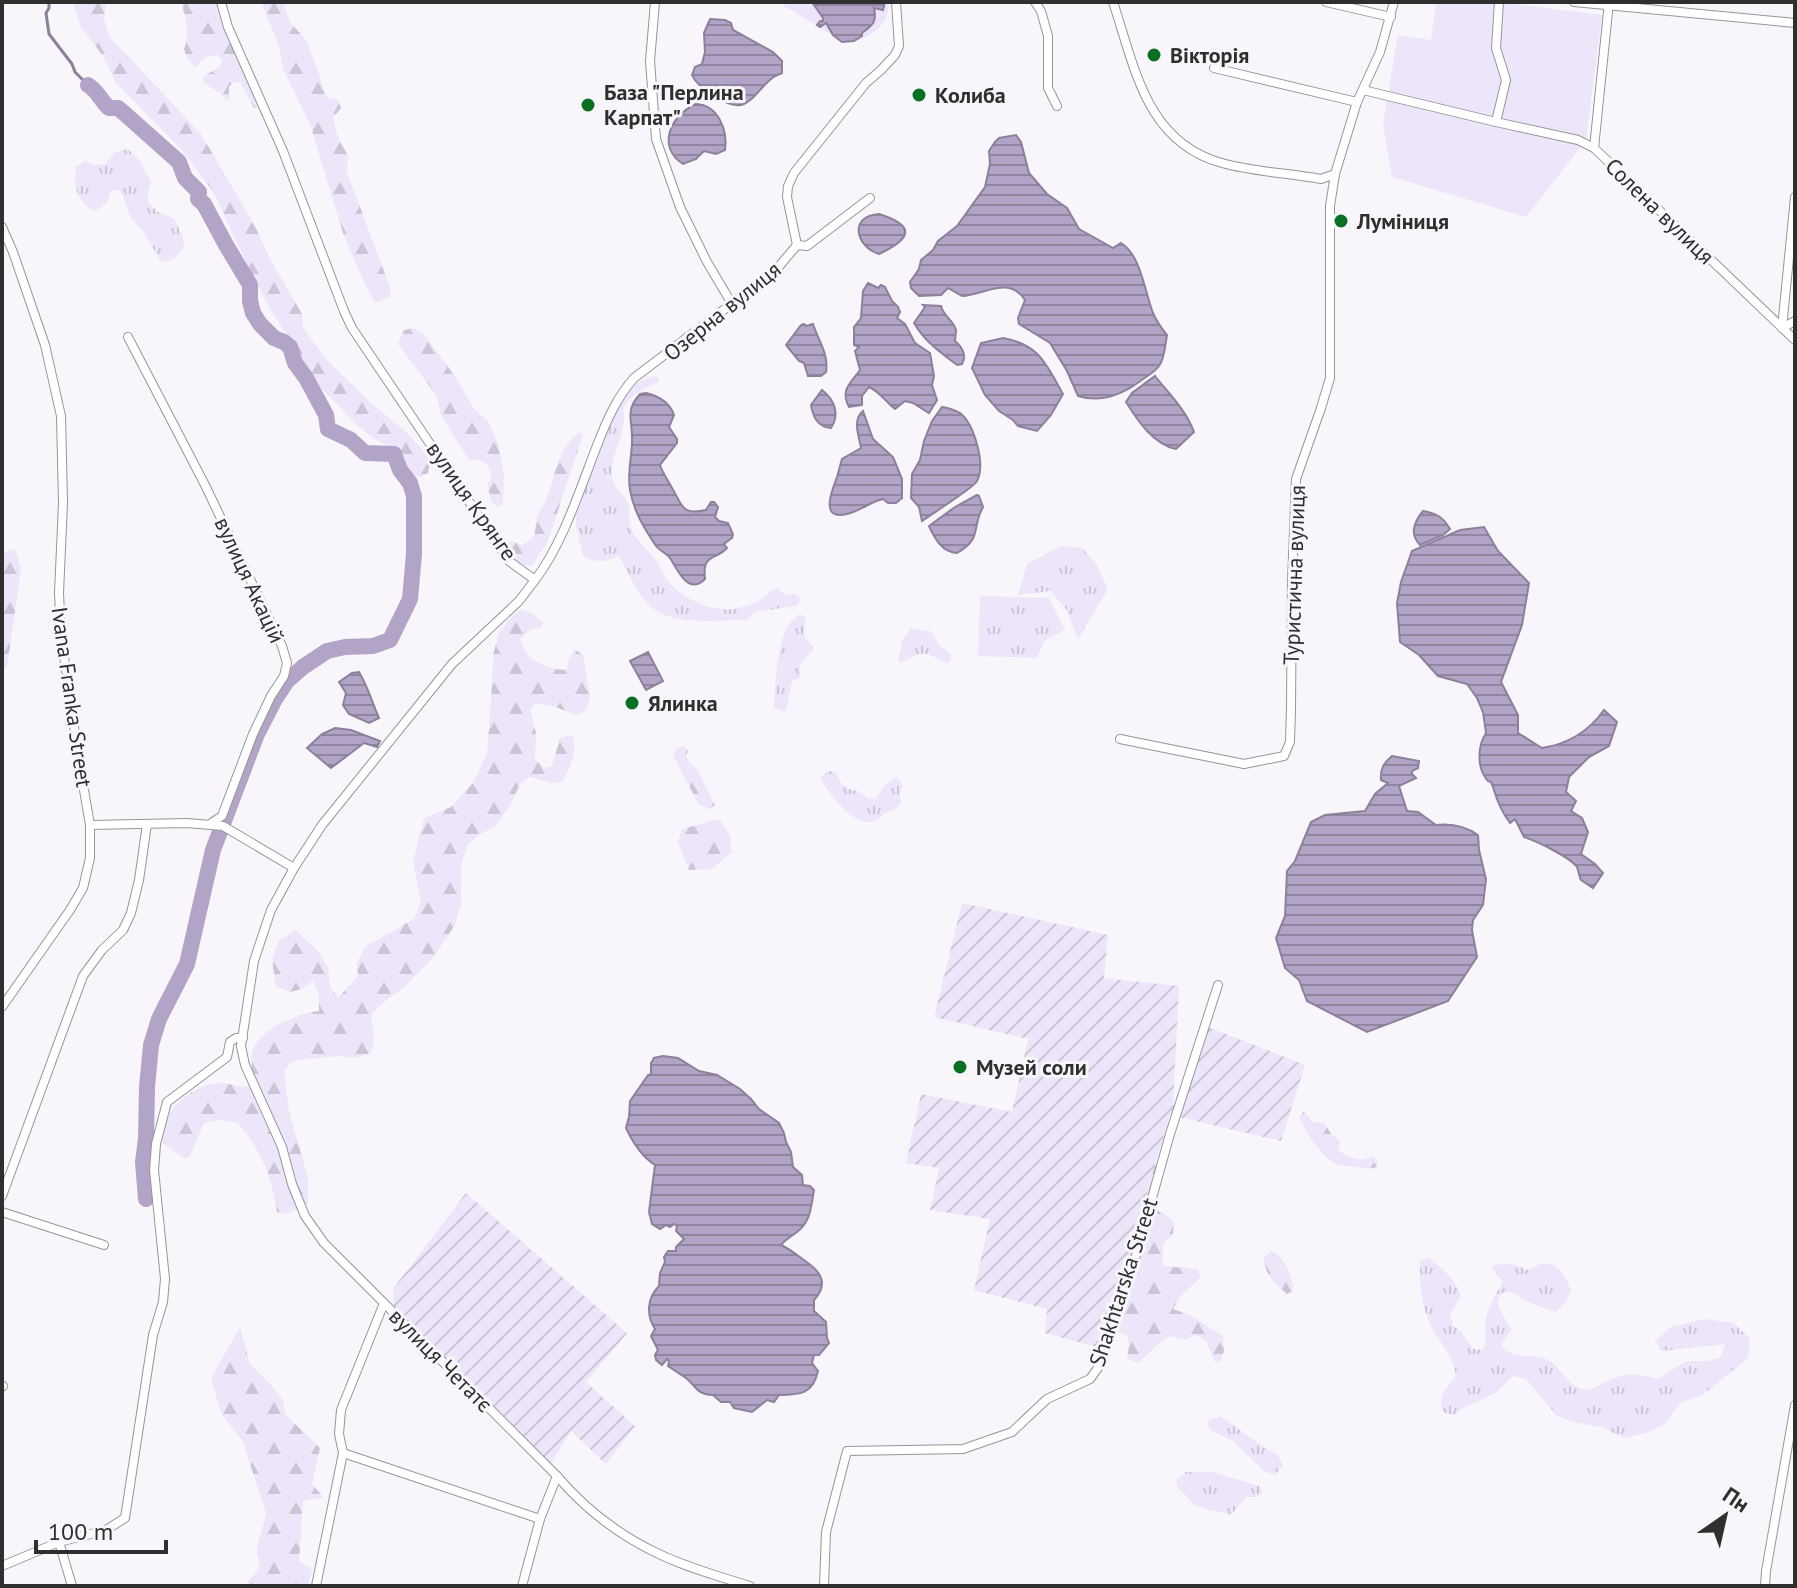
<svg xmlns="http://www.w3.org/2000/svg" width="1797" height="1588" font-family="'PT Sans',sans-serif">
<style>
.grass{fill:url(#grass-tufts)}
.forest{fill:url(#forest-firs)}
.park{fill:#ede5fa}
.garden{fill:url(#garden-furrows)}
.water{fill:url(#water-rules);stroke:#8b819a;stroke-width:2}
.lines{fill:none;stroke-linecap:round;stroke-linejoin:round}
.stream{stroke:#8b819a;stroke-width:3}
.river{stroke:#b2a4c7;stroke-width:16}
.minor-casing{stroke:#969599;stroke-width:10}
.minor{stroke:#fff;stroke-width:8}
.poi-dot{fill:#087020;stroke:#f8f6fa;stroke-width:3}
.labels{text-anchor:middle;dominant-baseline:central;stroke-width:6;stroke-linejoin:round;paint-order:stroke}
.poi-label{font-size:22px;font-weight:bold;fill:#2f2f30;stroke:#f8f6fa;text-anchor:start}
.street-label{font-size:22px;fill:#2f2f30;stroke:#f8f6fa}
</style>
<defs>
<pattern id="grass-tufts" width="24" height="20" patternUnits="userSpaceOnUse" patternTransform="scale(2)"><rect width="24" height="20" fill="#ede5fa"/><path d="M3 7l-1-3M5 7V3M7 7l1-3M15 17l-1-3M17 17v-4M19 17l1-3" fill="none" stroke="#ccc5d7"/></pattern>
<pattern id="forest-firs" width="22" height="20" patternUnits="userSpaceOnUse" patternTransform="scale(2)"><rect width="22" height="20" fill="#ede5fa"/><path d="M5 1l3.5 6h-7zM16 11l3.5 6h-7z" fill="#ccc5d7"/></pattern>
<pattern id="garden-furrows" width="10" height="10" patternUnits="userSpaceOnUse" patternTransform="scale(2)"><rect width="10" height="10" fill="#ede5fa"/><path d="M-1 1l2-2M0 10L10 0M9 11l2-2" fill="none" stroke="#ccc5d7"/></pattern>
<pattern id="water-rules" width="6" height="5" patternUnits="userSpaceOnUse" patternTransform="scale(2)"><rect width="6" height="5" fill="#b2a4c7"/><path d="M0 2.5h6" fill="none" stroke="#9186a2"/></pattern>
</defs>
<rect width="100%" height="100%" fill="#f8f6fa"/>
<!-- grass -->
<g class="grass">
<path d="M128,149L140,161L151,182L148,193V203L158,212L174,219L182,235L185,246L174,259L162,262C154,252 151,244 145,234C140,227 133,223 129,214C126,204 125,198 119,190H111L108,201L96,211C77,203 73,187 76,167L85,161L96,165L105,164L115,152Z"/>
<path d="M653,376L658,377L659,382C644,388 631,394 623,409C629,433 607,457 613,481C615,489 624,494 627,501C631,509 628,517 630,525C633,538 644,546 652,555C659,563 662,573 668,581C681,598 712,612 734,609C742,607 756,604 763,598C769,594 770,591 777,588L785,595C793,592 797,593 801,600L796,606L755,612L747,620C717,620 670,627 648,604C637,592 626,570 619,555C606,563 597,563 583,556L576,526V514L600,445L618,405L628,391L640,381Z"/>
<polygon points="1061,546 1082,548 1096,563 1108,589 1078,639 1066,609 1050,591 1018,595 1027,564"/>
<polygon points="980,596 1049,598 1065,630 1044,641 1037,658 978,656"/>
<path d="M800,614L805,617C806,635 799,633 814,647C807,662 799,654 800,678L793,680C788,690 790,702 785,712L774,708C775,687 777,638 790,623C793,619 796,617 800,614Z"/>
<path d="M911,628L932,632L939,645L950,653L951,659L948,663C939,660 930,652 919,654C912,656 907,661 899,663C897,655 902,651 901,643Z"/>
<path d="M829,771L836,772L841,783L849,789L858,791L868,799L876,798L885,785L897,777L903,786L900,794L901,803C896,810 892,809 886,813C879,818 877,822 868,822C850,822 829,793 820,778Z"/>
<path d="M1428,1258C1442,1268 1456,1279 1461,1296L1450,1314L1453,1325L1462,1333L1473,1349L1483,1350C1488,1338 1484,1336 1485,1324C1486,1309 1496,1295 1503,1281L1495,1273L1491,1266C1504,1263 1515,1263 1527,1270L1543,1263L1555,1265L1565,1276L1571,1291L1564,1304L1556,1312C1541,1308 1524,1301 1511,1292L1502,1293L1497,1301L1501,1312L1512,1330L1501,1344C1510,1361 1529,1352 1546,1359C1563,1366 1569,1393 1591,1389C1595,1388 1599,1385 1603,1383C1626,1373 1633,1372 1657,1379L1687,1361H1707L1720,1358L1725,1344L1662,1351L1655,1341L1671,1327L1705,1319L1733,1323L1750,1338L1748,1358L1704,1394L1680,1403L1666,1423L1647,1433L1624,1438L1601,1427L1573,1422L1557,1416L1526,1379L1513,1376L1496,1393L1467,1406L1454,1415L1443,1412C1437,1391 1448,1390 1456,1375C1453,1359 1445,1348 1436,1335C1422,1312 1419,1286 1420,1260Z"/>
<path d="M1220,1416C1239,1428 1257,1445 1277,1454L1283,1465L1275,1475L1264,1471L1233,1441L1210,1430L1207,1421Z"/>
<path d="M1186,1472H1212L1260,1486L1262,1492L1258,1497H1246L1231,1515C1221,1511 1199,1510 1192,1503C1186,1497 1187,1494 1178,1489L1176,1480Z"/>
</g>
<!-- forest -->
<g class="forest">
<polygon points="73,2 106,2 104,18 109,36 201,134 255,226 269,257 302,314 303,327 310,338 328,361 371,403 405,431 421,448 430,461 428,473 421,477 413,476 404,462 390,447 374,439 358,426 317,384 274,315 253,277 213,191 180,148 116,83 103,56 81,27"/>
<path d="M181,2H218L259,103L260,108H254L240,82H234L229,87V99L226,100L221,94L204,83L202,77L220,67L222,60L217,55L206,57L195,67L187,58L184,49C190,33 186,18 181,2Z"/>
<polygon points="261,2 283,2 290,22 306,40 318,71 326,97 338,100 341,108 333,118 337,135 348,155 347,172 391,290 389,297 375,303 363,280 344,236 310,124 284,71 278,43"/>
<polygon points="413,328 423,333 452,372 475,410 488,421 498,444 504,476 503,504 498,507 492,503 487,484 492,478 488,466 480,460 469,460 441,415 436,395 398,344 404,330"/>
<path d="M579,432L583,434L548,541L532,566C518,565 509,559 508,544L511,541L522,545C540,536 533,530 538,514C541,508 545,504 547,498C556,472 557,450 579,432Z"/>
<polygon points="15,549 21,569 7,667 2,669 2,603 4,591 2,591 2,553"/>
<path d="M521,610L531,613L543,622L541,628L531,629L520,639C522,643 523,648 525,651C532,662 555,672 567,669L569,658L575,649L583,655L590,697L586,710L576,715L553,706L536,703L530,709L536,733L535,760L545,768L552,766L560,738L572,735C579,750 570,768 562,782L552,783L530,777L520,784L510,806L495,826L479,835L467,845L461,867V903L455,925L432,959L404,987L379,1006L371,1015L374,1039L371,1053L356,1058L338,1056L292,1061L284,1071L289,1111L308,1178V1204L286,1214L277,1212C272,1177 261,1150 238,1123L219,1120L204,1123L190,1156L185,1159L162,1142C164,1134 165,1125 168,1118C175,1100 200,1084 218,1083C232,1083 242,1090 255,1084C253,1073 250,1064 252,1053C257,1030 298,1013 319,1011V997L314,980L302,989L290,992L276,986L272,960L278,941L296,930L317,950L328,967L330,986L338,998L358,976L357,962L366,946L415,918L421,901L413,862L424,818L451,807L473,783L487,754L492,684L493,655L499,633L509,619Z"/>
<polygon points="684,746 688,751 686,756 689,762 697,769 715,805 710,809 699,805 673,755 676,749"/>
<polygon points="719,819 730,835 732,852 712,869 689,870 678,842 682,829"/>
<path d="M1303,1112L1309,1116L1312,1122L1324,1123L1332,1135L1339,1140L1340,1145L1338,1150C1348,1157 1362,1164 1373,1156L1377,1158V1167L1368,1169L1335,1164L1325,1156L1310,1138L1299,1117Z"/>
<path d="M1158,1165L1147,1205L1165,1214L1174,1222L1173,1235L1163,1244V1266L1197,1269L1201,1277L1180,1297L1173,1309L1190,1315L1223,1336L1224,1350L1221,1361L1215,1362L1206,1341L1195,1335L1186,1340L1170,1336C1154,1344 1152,1353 1137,1363L1127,1358L1129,1346L1128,1336L1114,1330L1121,1302L1128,1286L1102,1275L1151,1167Z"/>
<path d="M1271,1251C1285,1257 1293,1276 1293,1291L1287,1294C1275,1284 1264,1274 1264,1257Z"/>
<polygon points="240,1327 250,1364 271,1385 283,1400 285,1414 320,1448 312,1484 324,1498 303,1501 299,1561 312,1569 308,1586 249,1586 247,1582 260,1568 257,1548 266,1513 243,1442 221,1413 211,1378"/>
</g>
<!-- park -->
<g class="park">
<path d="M772,2H889C888,7 889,11 887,16C880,32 860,44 843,42L781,4Z"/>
<polygon points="1436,2 1497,2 1602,15 1586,140 1526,217 1392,177 1383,124 1398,35 1431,40"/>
</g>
<!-- garden -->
<g class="garden">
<polygon points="962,903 1108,935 1104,978 1179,986 1173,1105 1182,1106 1208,1027 1305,1065 1281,1141 1170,1115 1100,1348 1045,1333 1047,1309 974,1290 990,1219 930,1210 939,1168 906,1163 921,1094 1012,1112 1028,1039 934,1017"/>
<polygon points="466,1193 627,1333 586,1382 635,1426 606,1464 571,1431 548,1468 394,1311 393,1289"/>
</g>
<!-- water -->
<g class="water">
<path d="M812,2H885L883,10L874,8C877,22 873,25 862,33V36L854,41L842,42L833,35L826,23L820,27L817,25L820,21H823V18Z"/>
<path d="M710,19L725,20L731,23L733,30L773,52L782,61V73C778,75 774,76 771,79C751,96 747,118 715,96C706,89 696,85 692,75L695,67L702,64L705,52L704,33Z"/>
<path d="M696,104C718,105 728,130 725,150L716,154L704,151L696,159L683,164C656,146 671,115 696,104Z"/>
<path d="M1016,135L1021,142L1029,173L1047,194L1067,208L1079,229L1113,248L1121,243C1141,255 1145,293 1153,313C1156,320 1162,329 1167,335C1165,345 1165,358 1159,366C1154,373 1145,377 1139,382C1121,395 1100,403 1078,396L1067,371L1050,343L1019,324L1018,318L1025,300C1009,275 984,295 962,296L948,288L941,295L919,296L911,288L910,282L919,269L921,260L933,250L938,241L957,226L985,187L990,164L989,151L995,142L999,138Z"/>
<path d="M879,214C917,226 911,239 879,254C856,247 848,216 879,214Z"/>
<path d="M868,283L878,288L881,285L885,287L892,301L898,307L900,312L897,318L905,324L915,343L930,353L934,376L932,385L937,400L929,413L913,403L905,401L895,409C886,402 879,391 869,387L862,396V405L849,407C840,390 850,384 860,370L855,351L859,347L854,345V327L861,318L863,291Z"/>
<path d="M923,305L941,306C943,316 954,321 956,330C956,334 955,338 955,341C962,347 967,355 962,364L957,365C940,352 925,342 914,323L925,307Z"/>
<path d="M804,324L806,326L813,324C818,340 829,354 826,372L821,376H808L804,363L799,361L786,345L801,325Z"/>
<path d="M1003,338C1040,345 1046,364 1063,394L1051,415L1037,431L1018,426L1013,420L999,411L985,395L972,368L981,343Z"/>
<path d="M1155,376C1169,394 1186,410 1194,432L1176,449C1153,444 1138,421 1126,402L1132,393Z"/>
<path d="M822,390C835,400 840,415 831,428C817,427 813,416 811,405Z"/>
<path d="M646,393C658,396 670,403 674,415L669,427L677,439V443L660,465C663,474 668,480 672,488C682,504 681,516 706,510L711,502H714L718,507L715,517L719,521L728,523L733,534L732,538L724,544L727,548C715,561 702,553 705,579C688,596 678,570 670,558C666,553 660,551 656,546C644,528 634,512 630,490C627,474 632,456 632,441C633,420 624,412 640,394Z"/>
<path d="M942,407C948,408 955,410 960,413C974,424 986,464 977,481C975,487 930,515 922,521L919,507L911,498L912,474L920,460L924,441L932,421Z"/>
<path d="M863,411L873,439L893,457L902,479V498L896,503H888L883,499C870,502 860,511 847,514C819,521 832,490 837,477C839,471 840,465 842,459C849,455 854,452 861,448C859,436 852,420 863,411Z"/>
<path d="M977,495L979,496L983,507C971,528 983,538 957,553C942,552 935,539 929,526L955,507Z"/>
<path d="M1423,511C1436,513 1443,517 1450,529L1443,535L1420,545C1409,534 1414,522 1423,511Z"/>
<path d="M1484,527L1498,551L1529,583L1522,625L1501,682L1518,715V733L1542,748C1568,744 1589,731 1604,710L1617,722L1609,746L1589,757L1569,777L1566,792L1576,801L1571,811L1582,818L1588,832L1581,854L1595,864L1603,873L1593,888L1581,880C1580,879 1578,869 1577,867C1570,857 1536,841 1524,837L1515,819L1510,823C1501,811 1497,801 1493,787C1489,776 1491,787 1485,777C1477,765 1478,745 1486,733L1483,712L1477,698L1467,684L1438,676L1419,655L1400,642L1397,603L1401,582L1412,551L1460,530Z"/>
<polygon points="648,652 663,681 646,690 630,661"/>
<path d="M359,672C368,687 372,702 379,718L369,723L349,714L343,705L346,693L339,682L352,673Z"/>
<polygon points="335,728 351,730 380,741 377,747 364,743 331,768 307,748 322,734"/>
<path d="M1392,756L1419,761L1418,768L1412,771V774L1416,778L1399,786L1407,811L1418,812L1436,825C1452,823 1465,826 1478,835L1479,850L1486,879L1483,905L1473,920L1472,930L1477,957L1448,1001L1367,1032L1307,1001L1299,980L1285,968L1276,938L1285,916L1287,871L1295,861L1311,822L1325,815L1365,811L1375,794L1388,783L1381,780C1380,768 1384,763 1392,756Z"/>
<path d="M663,1056L678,1058L699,1071L717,1075L740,1089L751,1099L759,1109L779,1123L784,1133L786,1142L791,1152L793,1167L802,1175L803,1185L810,1186L814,1190C811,1207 811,1221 797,1232C791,1237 786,1238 781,1245C792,1250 799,1257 808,1263C822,1273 828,1285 814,1300V1311L826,1322L827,1338L829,1343L819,1355H814L812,1363L818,1371C813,1394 800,1395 779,1395L774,1402L767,1400L752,1412L734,1408L730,1402H721L713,1395C697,1395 696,1386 686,1378C680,1374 674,1370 668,1366L669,1361L667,1359L662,1365L656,1360L655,1355L658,1350L651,1336L655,1329C646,1315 647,1298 659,1286L660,1273L665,1262L664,1257L668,1251H676V1247L684,1239L676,1231L677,1226L674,1224L670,1227L666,1225L660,1229L652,1224L649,1212L655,1165C641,1156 633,1143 626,1128L629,1117L630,1101L648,1075L651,1074V1063L654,1058Z"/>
</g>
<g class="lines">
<!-- stream -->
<polyline class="stream" points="49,2 49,8 46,13 49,34 72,64 75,72 88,85"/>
<!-- river -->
<path class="river" d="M88,85C98,91 101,101 109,108H118L124,113L179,162L185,178L199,192L198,199L204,204L226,245L250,285V301L253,313L260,324L274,338L284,342L290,347L295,363L306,378L326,415L328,429L351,440L365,453L394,454L400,470L410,483L414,496V554L410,599L390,640L373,646L345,647L327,651L303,667L287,681L275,699L257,734L213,850L187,964L159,1019L151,1045L147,1087L146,1139L143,1162L146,1199"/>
<!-- minor casing -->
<g class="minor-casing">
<g id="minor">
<path d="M221,2L228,27L283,151L344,311L352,328L509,561L535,580L519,601L452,664L322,825L294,868L271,910L254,961L241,1046L245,1065L282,1147L292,1184L305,1216L324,1243L557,1476C585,1509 622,1537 661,1555C689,1568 720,1577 750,1586"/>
<polyline points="655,2 650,61 656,139 680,207 707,262 732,304"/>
<polyline points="1035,2 1041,11 1048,36 1048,88 1057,106"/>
<path d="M1113,2C1135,68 1146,142 1222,163C1254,172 1288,173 1321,179L1335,174"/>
<polyline points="1326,2 1391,17"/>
<polyline points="1574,2 1795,23"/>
<polyline points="1609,2 1594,148 1795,340"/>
<polyline points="1214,68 1357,102"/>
<polyline points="1363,90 1496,122 1578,140 1594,148"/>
<polyline points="1496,122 1506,80 1496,48 1499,2"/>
<polyline points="2,227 13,252 45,345 61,416 63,503 59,593 61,635 79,761 90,825 90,858 83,888 70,910 2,1007"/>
<polyline points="797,245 807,246 870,198"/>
<polyline points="1782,328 1795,197"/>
<polyline points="1782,328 1795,321"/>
<polyline points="128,337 205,485 282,646 287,663 284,676 271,696 253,734 222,816 210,824"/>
<path d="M535,580C563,544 581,486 598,443C607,420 617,397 634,378L776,270L797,245L787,197L788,186L794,173L866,83L881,70L895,55L899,46L896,2"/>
<polyline points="1120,739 1244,764 1284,756 1290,742 1291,709 1292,581 1296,479 1321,408 1330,378 1330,206 1335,174 1357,102 1380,52 1394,2"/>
<polyline points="90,825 187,823 223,826 294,868"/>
<polyline points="2,1196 83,976 102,950 123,930 131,913 139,880 147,824"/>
<polyline points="2,1212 104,1245"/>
<polyline points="2,1387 3,1386"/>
<polyline points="343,1453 540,1519"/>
<polyline points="59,1542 72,1586"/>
<polyline points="2,1566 59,1542 106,1530 125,1518 153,1335 163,1302 165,1279 154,1170 156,1144 167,1102 227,1057 230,1042 236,1038 243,1038"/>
<polyline points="316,1586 343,1453 339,1434 341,1410 384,1303"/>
<polyline points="522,1586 540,1519 557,1476"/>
<polyline points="824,1586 826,1532 847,1451 963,1449 1012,1432 1047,1399 1090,1379 1100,1365 1106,1337 1136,1255 1170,1134 1218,985"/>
<polyline points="1765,1586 1766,1571 1795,1405"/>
</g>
</g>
<!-- minor -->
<use href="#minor" class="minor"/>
</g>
<!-- markers -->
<g class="poi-dot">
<circle cx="1154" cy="55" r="8"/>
<circle cx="919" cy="95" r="8"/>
<circle cx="588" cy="105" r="8"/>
<circle cx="1341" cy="221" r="8"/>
<circle cx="632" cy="703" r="8"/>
<circle cx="960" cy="1067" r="8"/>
</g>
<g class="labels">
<!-- poi labels -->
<g class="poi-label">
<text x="1170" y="55">Вікторія</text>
<text x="604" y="92">База "Перлина<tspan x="604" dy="25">Карпат"</tspan></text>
<text x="935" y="95">Колиба</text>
<text x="1357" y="221">Луміниця</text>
<text x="648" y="703">Ялинка</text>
<text x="976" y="1067">Музей соли</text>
</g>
<!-- street labels -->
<g class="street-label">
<text transform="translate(1660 211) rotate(44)">Солена вулиця</text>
<text transform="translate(722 311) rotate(-39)">Озерна вулиця</text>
<text transform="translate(472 501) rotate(55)">вулиця Крянге</text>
<text transform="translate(1294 575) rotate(-88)">Туристична вулиця</text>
<text transform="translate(250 580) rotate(65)">вулиця Акацій</text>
<text transform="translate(72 697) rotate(82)">Ivana Franka Street</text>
<text transform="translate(1123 1282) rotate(-72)">Shakhtarska Street</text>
<text transform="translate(441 1360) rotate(45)">вулиця Четатє</text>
</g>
</g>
<!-- border -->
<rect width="1797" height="1588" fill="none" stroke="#2f2f30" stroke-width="8"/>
<!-- north arrow -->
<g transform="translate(1725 1516) rotate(34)" stroke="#f8f6fa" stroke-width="6" paint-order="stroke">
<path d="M0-6L14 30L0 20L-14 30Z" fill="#2f2f30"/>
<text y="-12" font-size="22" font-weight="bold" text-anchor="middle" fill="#2f2f30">Пн</text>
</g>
<!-- scale -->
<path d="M36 1540v12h130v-12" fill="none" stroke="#2f2f30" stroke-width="4"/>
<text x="48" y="1540" font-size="24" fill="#2f2f30" stroke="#f8f6fa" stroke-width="6" paint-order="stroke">100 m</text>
</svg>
